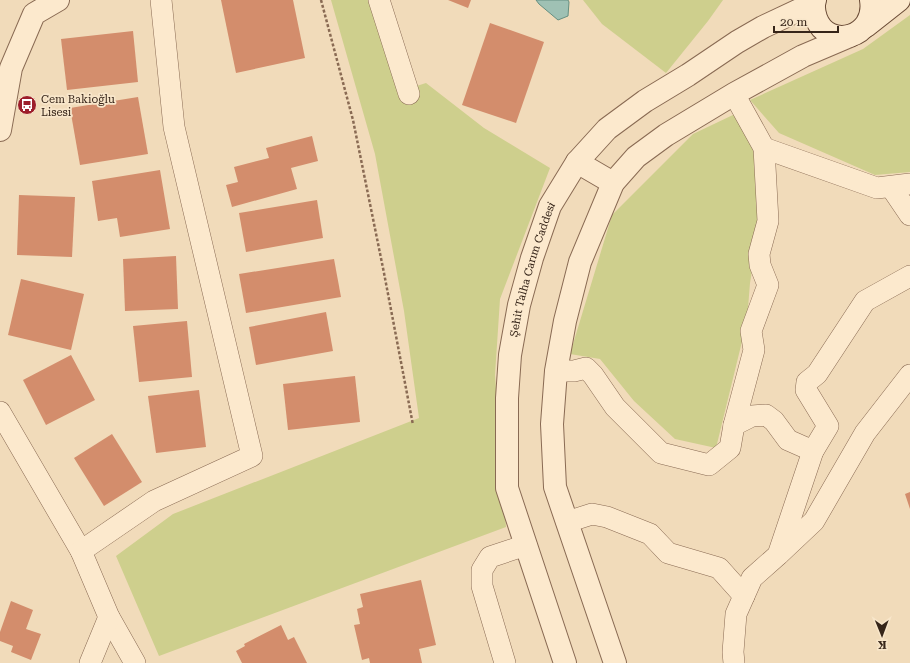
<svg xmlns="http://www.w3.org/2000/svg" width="910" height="663" font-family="'Roboto Serif',serif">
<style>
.green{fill:#cecf8d}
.water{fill:#9fc1b4;stroke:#668f81}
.building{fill:#d38d6c}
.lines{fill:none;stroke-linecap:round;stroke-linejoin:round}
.minor-casing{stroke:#896a53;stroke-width:22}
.tertiary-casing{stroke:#896a53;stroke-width:24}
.secondary-casing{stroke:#6a4b36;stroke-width:24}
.path{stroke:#896a53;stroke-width:2.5;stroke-dasharray:3 2;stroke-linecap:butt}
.minor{stroke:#fce9cd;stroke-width:21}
.tertiary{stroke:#fce9cd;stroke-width:22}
.secondary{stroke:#fce9cd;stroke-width:22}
.labels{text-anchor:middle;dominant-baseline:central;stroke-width:3.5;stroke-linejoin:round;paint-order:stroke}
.poi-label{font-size:11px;fill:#362519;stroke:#f8e6ca;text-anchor:start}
.street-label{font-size:11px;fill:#362519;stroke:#f8e6ca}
</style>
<rect width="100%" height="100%" fill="#f1dbba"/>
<!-- green -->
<g class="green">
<polygon points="331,0 371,0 401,91 426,83 484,128 550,168 500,299 495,375 506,527 159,656 116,556 173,514 419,418 404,311 375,154"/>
<polygon points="583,0 723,0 708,21 666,73 602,24"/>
<polygon points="910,15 910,172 875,175 779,133 750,100 863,49"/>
<polygon points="735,114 758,152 761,215 750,283 747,321 716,448 675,439 634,401 600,359 570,354 612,215 693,134"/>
</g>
<!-- water -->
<polygon class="water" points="536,0 568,0 569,2 568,16 558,20 539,4"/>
<!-- building -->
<g class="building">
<polygon points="221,0 293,0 305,58 236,73"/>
<polygon points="448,0 471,0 468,8"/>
<polygon points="490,23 544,42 516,123 462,105"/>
<polygon points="133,31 138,82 67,90 61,39"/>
<polygon points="138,97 148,154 80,165 70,108"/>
<polygon points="312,136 318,161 291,168 297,189 232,207 226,185 238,182 234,167 269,158 266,148"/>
<polygon points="160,170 170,229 120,237 117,218 98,221 92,181"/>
<polygon points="19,195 75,197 72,257 17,255"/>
<polygon points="317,200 323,238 246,252 239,213"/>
<polygon points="176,256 178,309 125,311 123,259"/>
<polygon points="334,259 341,297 246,313 239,274"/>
<polygon points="21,279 84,294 71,350 8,335"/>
<polygon points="326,312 333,351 256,365 249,327"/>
<polygon points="187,321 192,377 139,382 133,326"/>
<polygon points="71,355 95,400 46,425 23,380"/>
<polygon points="355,376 360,422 288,430 283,384"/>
<polygon points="199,390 206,447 156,453 148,396"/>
<polygon points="112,434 142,482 104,506 74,458"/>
<polygon points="910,492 910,509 905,494"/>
<polygon points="421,580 436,645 419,649 422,663 370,663 369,658 362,660 354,625 360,624 357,609 363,607 360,594"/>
<polygon points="11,601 33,610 26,629 41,634 31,660 11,652 13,646 0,641 0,632"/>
<polygon points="281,625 288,640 294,637 307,663 242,663 236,651 245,646 244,644"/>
</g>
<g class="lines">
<!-- minor casing -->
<g class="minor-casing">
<g id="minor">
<polyline points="379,0 409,94"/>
<polyline points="764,148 877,188 910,184"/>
<polyline points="891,187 910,215"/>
<polyline points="556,371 574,371 586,368 593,375 615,407 661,453 709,465 730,448 734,425 754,350 751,331 768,285 760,265 759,254 768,221 764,148 734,94"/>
<polyline points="0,412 81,551 109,617 135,663"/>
<polyline points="734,425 752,416 766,415 774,421 788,440 813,451"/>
<polyline points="567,522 592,514 607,517 650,534 668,553 719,568 744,596"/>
<polyline points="81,551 154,501 252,456 174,127 161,0"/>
<polyline points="779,554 814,521 865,433 910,375"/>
<polyline points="90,663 109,617"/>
<polyline points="505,663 482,586 482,570 490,557 526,545"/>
<polyline points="734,663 733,652 736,614 752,578 778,555 813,451 828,426 806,390 807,382 817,374 865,301 910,276"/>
</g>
</g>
<!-- tertiary casing -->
<g class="tertiary-casing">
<g id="tertiary">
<polyline points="0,130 11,68 34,14 58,0"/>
<polyline points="577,162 613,183"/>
<path id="s1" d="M565,663L507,488V398L510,355L519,305L532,258L550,206L577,162L607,129L645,101L688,75L737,42L763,27L814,3"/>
<polyline points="615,663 555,487 552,424 556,371 565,321 580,262 613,183 636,157 666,135 734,94 803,56 850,36"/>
</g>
</g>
<!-- secondary casing -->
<g class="secondary-casing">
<g id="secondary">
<path d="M815,0C813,6 814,12 816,18C828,51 877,38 871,0"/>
<polyline points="866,26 899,0"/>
</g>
</g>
<!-- path -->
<polyline class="path" points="321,0 353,120 384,273 413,425"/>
<!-- minor -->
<use href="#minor" class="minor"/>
<!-- tertiary -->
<use href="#tertiary" class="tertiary"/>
<!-- secondary -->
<use href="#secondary" class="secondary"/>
</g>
<!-- icons -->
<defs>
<g id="bus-disc" transform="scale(1)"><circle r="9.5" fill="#9d1e2b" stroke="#f8e6ca"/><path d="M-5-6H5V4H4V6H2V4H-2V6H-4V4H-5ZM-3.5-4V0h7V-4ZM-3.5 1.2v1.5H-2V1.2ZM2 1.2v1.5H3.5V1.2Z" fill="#fff"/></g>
</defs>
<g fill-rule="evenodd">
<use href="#bus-disc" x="27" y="105"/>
</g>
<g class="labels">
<!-- poi labels -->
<g class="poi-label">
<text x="41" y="99">Cem Bakioğlu<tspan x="41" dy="13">Lisesi</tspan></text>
</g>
<!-- street labels -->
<g class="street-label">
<text stroke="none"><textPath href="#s1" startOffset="406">Şehit Talha Carım Caddesi</textPath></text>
</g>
</g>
<!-- north arrow -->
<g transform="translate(882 635) rotate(179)" stroke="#f8e6ca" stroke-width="3" paint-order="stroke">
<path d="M0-3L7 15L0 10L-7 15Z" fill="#362519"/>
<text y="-6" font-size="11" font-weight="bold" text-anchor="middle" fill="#362519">K</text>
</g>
<!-- scale -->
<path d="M774 26v6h64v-6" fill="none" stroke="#362519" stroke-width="2"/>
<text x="780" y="26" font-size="12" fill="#362519" stroke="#f8e6ca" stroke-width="3" paint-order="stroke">20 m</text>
</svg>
